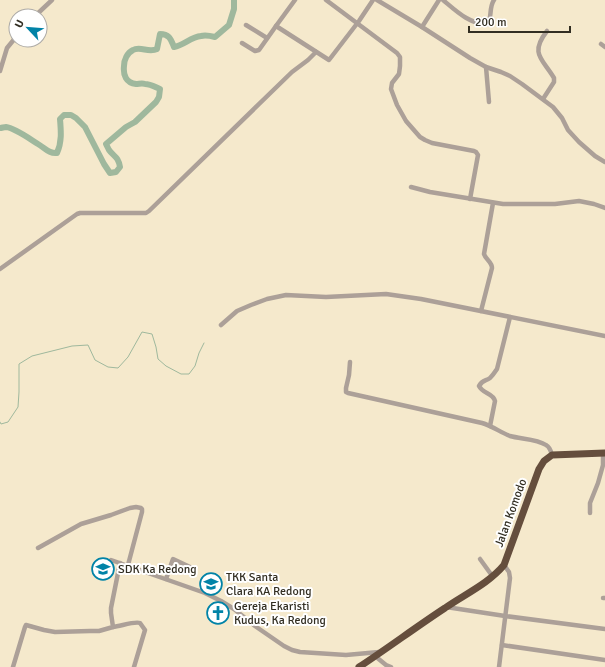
<svg xmlns="http://www.w3.org/2000/svg" width="605" height="667" font-family="Signika,sans-serif">
<style>
.lines{fill:none;stroke-linecap:round;stroke-linejoin:round}
.stream{stroke:#9fb89d;stroke-width:1}
.river{stroke:#9fb89d;stroke-width:6}
.minor{stroke:#aca098;stroke-width:4.5}
.highway{stroke:#654e3d;stroke-width:7}
.labels{text-anchor:middle;dominant-baseline:central;stroke-width:4;stroke-linejoin:round;paint-order:stroke}
.street-label{font-size:12px;fill:#322e22;stroke:#fff}
.poi-label{font-size:12px;fill:#322e22;stroke:#fff;text-anchor:start}
</style>
<rect width="100%" height="100%" fill="#f5e9cc"/>
<g class="lines">
<!-- stream -->
<polyline class="stream" points="0,422 1,424 8,422 18,407 19,392 19,364 32,356 72,346 88,345 95,360 108,367 118,368 128,357 142,332 152,334 156,347 158,359 166,366 181,374 189,374 195,366 199,353 204,343"/>
<!-- river -->
<path class="river" d="M0,128C2,128 4,127 6,127C15,128 30,139 38,144C45,148 49,154 57,153C62,142 61,131 60,119L64,115H71L76,118L85,127L104,164L110,173L116,172L120,167C118,156 114,157 109,150C108,148 107,146 106,144L126,127L135,122L156,102L159,97L160,89C155,87 151,84 145,84C142,83 139,84 136,84C126,83 123,75 124,66C124,60 127,53 133,50C140,46 149,53 157,49L160,34C170,34 171,40 174,47C184,45 191,37 201,36C205,35 211,36 215,37L229,25L234,9V0"/>
<!-- minor -->
<g class="minor">
<polyline points="295,0 276,26 329,60 359,21 373,0"/>
<polyline points="326,0 397,53 400,57 400,66 399,74 392,83 391,89 397,105 406,121 420,137 425,140 432,143 474,151 476,152 478,155 470,199"/>
<polyline points="377,0 422,27 470,58 486,67 501,72 510,76 522,84 553,107 562,118 568,130 579,142 595,156 605,162"/>
<path d="M443,0C455,10 470,25 488,24C492,16 489,7 494,0"/>
<polyline points="35,16 52,0"/>
<polyline points="246,25 267,38"/>
<polyline points="422,27 439,0"/>
<polyline points="242,43 255,51 259,50 276,26"/>
<polyline points="601,44 605,47"/>
<polyline points="486,67 489,102"/>
<polyline points="0,71 7,48 16,37"/>
<path d="M543,99L554,82V78C543,59 529,54 547,31"/>
<polyline points="411,187 430,192 503,204 555,204 579,201 594,204 605,208"/>
<polyline points="0,269 77,214 80,213 146,213 149,211 292,72 308,60 316,52"/>
<path d="M481,311L492,268C492,262 486,260 484,254L493,203"/>
<polyline points="221,325 237,311 251,305 267,299 286,295 326,297 386,294 421,299 605,336"/>
<path d="M350,362L349,375L346,388V392L348,393L482,423C492,426 500,432 510,436C520,439 537,439 546,445C550,447 551,451 552,455"/>
<path d="M490,426L495,401C493,393 483,394 479,386C482,380 486,381 490,378C493,375 495,372 497,369L510,317"/>
<polyline points="590,513 590,503 598,483 603,465 603,453"/>
<polyline points="38,548 81,524 111,515 130,508 136,507 141,508 142,509 142,512 128,565"/>
<polyline points="480,559 493,577"/>
<polyline points="111,560 205,593 221,601 234,609 255,626 284,646 292,650 300,652 346,655 379,652"/>
<polyline points="166,579 173,559 190,567"/>
<polyline points="603,598 605,598"/>
<polyline points="446,607 505,616 605,629"/>
<path d="M113,627C121,626 135,621 140,623L145,630L134,667"/>
<polyline points="502,645 605,660"/>
<polyline points="375,656 386,665 391,667"/>
<polyline points="13,667 25,627 26,625 44,630 55,632 90,631 99,631 113,627 111,613 111,608 120,563"/>
<polyline points="499,667 510,578 509,572 504,565"/>
</g>
<!-- highway -->
<path class="highway" d="M359,667C388,648 416,627 445,608C465,594 488,584 504,565L539,469L544,461L552,455L605,453"/>
</g>
<!-- icons -->
<defs>
<g id="school-ring" transform="scale(1.15)"><circle r="9.5" fill="#fff" stroke="#0183a7" stroke-width="1.5"/><path d="M0-5L7-2L0 1L-7-2ZM-4 1L0 2.5L4 1V4Q0 6-4 4Z" fill="#0183a7"/></g>
<g id="church-ring" transform="scale(1.15)"><circle r="9.5" fill="#fff" stroke="#0183a7" stroke-width="1.5"/><path d="M-1.2-6h2.4v3.5h3.3v2.4h-3.3V6h-2.4V-.1h-3.3v-2.4h3.3Z" fill="#0183a7"/></g>
</defs>
<g fill-rule="evenodd">
<use href="#school-ring" x="103" y="569"/>
<use href="#school-ring" x="211" y="584"/>
<use href="#church-ring" x="218" y="613"/>
</g>
<g class="labels">
<!-- street labels -->
<g class="street-label">
<text transform="translate(511 513) rotate(-70)">Jalan Komodo</text>
</g>
<!-- poi labels -->
<g class="poi-label">
<text x="118" y="569">SDK Ka Redong</text>
<text x="226" y="577">TKK Santa<tspan x="226" dy="14">Clara KA Redong</tspan></text>
<text x="234" y="606">Gereja Ekaristi<tspan x="234" dy="14">Kudus, Ka Redong</tspan></text>
</g>
</g>
<!-- north arrow -->
<g transform="translate(28 28) rotate(296)"><circle r="19" fill="#ffffff" stroke="#adaba7"/>
<path d="M0-3L7 15L0 10L-7 15Z" fill="#0183a7"/>
<text y="-6" font-size="11" font-weight="bold" text-anchor="middle" fill="#322e22">U</text>
</g>
<!-- scale -->
<path d="M469 26v6h101v-6" fill="none" stroke="#322e22" stroke-width="2"/>
<text x="475" y="26" font-size="12" fill="#322e22" stroke="#ffffff" stroke-width="3" paint-order="stroke">200 m</text>
</svg>
